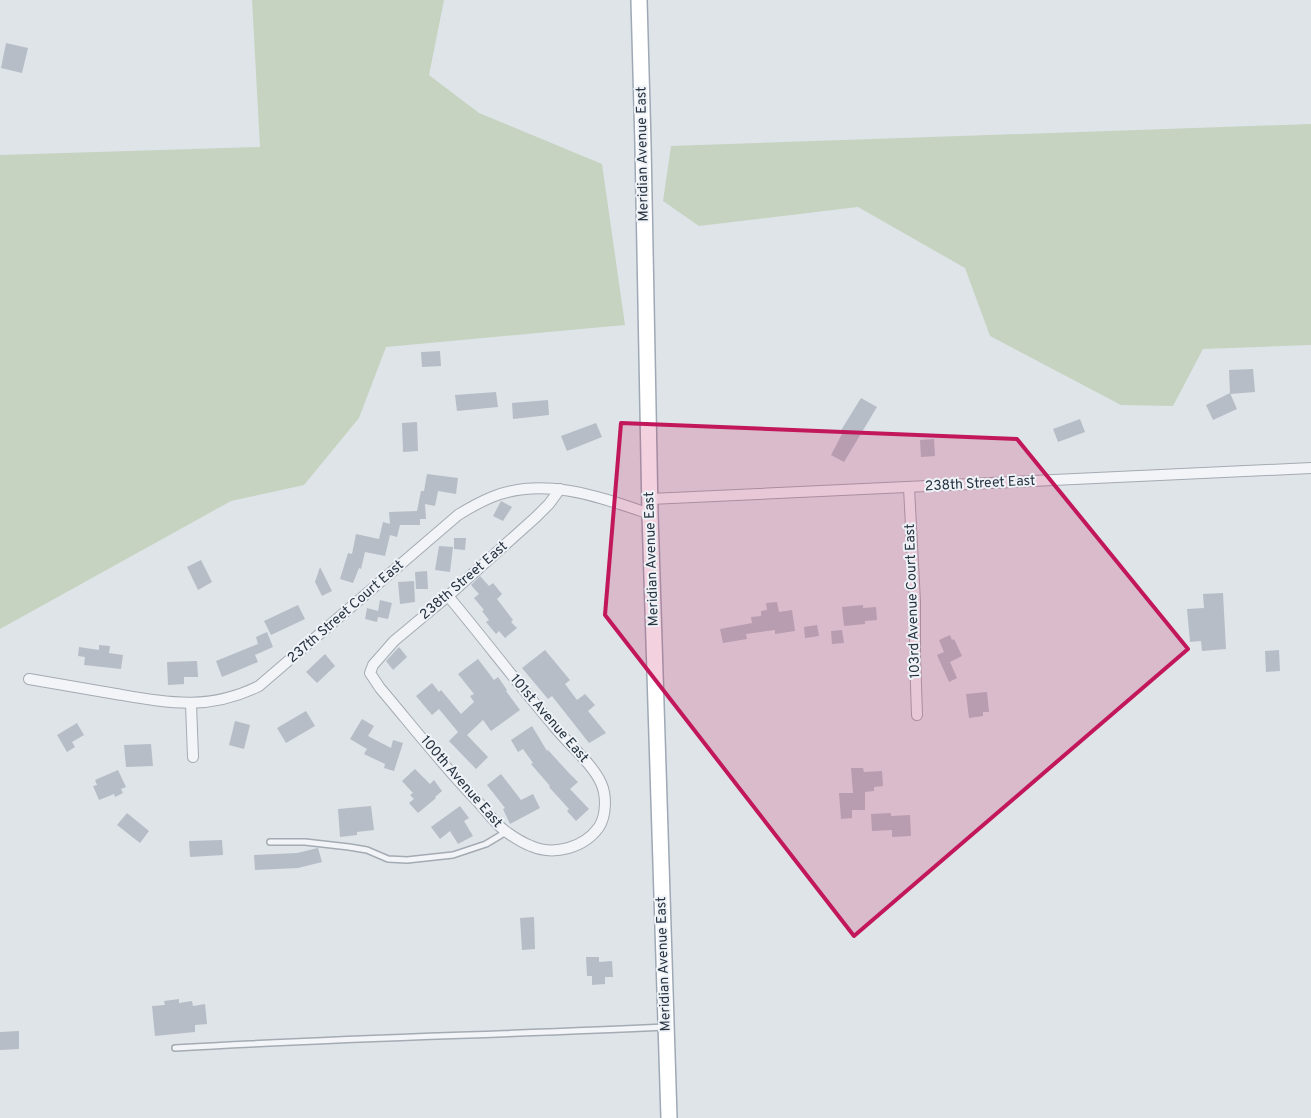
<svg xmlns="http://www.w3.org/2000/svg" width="1311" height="1118" font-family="Overpass,sans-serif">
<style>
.green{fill:#c6d3c0}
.building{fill:#b6bdc6}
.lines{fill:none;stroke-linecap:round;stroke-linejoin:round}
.service-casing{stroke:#a4abb3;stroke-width:8}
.minor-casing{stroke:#a4abb3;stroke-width:12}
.primary-casing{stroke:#9ea9b5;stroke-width:18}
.service{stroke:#f2f4f7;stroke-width:5}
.minor{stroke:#f2f4f7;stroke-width:10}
.primary{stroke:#fff;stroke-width:15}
.marked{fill:#c2185b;fill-opacity:0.2;stroke:#c2185b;stroke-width:4;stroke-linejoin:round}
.labels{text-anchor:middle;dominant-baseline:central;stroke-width:4;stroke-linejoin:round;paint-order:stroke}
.street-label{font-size:14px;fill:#273341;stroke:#eff3f7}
</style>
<rect width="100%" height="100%" fill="#dfe4e9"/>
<!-- green -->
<g class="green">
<polygon points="252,0 444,0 429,75 479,113 602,164 625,325 386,347 359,418 304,485 231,501 0,629 0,155 260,147"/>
<polygon points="1311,124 1311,345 1203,349 1173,406 1121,405 990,336 965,268 858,207 699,226 663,201 671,146"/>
</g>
<!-- building -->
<g class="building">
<polygon points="6,43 28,48 22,73 1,68"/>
<polygon points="440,351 441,366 422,367 421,352"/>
<polygon points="1253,369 1255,392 1230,394 1229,370"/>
<polygon points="496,392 498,407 457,411 455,395"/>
<polygon points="1230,393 1237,409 1213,420 1206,405"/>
<polygon points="861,398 877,407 844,462 831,455 842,434 840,432"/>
<polygon points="548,400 549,415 513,419 512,403"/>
<polygon points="1080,419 1085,432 1058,442 1053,429"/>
<polygon points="417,422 418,451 403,452 402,423"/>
<polygon points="596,423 602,437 567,451 561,436"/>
<polygon points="934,439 935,456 921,457 920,440"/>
<polygon points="427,474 458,478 456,494 438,491 435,506 425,504 426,519 420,519 420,525 400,525 397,537 390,535 385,556 365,552 361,569 359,568 353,583 340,579 348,553 352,554 356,534 379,539 383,522 390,524 389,512 417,511 421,491 424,491"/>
<polygon points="501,501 512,507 503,521 493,516"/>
<polygon points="454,538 466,538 465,550 454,549"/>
<polygon points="439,546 453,547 450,572 435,570"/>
<polygon points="201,560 212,582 198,590 187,567"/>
<polygon points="320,567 332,591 322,596 315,582"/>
<polygon points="427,571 428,589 416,589 415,572"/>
<polygon points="480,576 489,586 493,583 502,594 497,599 513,620 511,622 517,628 505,638 499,631 496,634 486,622 489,620 482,611 484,610 474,598 479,594 471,585"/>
<polygon points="414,581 415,602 400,604 398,582"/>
<polygon points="1223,593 1226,649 1202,651 1201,641 1190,642 1187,609 1204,608 1203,594"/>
<polygon points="380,600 392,603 388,619 378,617 377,622 365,619 367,608 378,611"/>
<polygon points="777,602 779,612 792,610 795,631 775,634 775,630 746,634 747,639 723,643 720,629 752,623 751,617 761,616 761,611 767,610 766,603"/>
<polygon points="298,605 305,619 271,635 264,621"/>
<polygon points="863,605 863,608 876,607 877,620 865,621 865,624 844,626 842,607"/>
<polygon points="817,625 819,636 805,638 804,627"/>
<polygon points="842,630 844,643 832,644 831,631"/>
<polygon points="267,632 273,647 255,655 258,662 222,677 216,661 258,644 256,637"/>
<polygon points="950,635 952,640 954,639 962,656 950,662 957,678 949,682 937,655 944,652 939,640"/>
<polygon points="99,645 110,646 109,653 123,655 121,669 84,665 85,657 78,656 79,647 99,650"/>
<polygon points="399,647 407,657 393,670 386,661"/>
<polygon points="545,650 570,680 565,684 577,700 585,694 595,705 588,711 606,733 589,743 552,696 548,699 522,668"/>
<polygon points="1279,650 1280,671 1266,672 1265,651"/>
<polygon points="325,654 335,666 317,683 306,672"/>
<polygon points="478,659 494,680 498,677 507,690 506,691 520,710 491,731 483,720 467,735 488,757 476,769 449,741 458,732 439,709 432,715 416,696 432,683 439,692 441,690 461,714 474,702 470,696 474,694 458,674"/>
<polygon points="197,661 198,677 184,677 184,684 168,685 167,662"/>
<polygon points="987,692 989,712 983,712 983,716 969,718 966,694"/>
<polygon points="306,711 315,726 286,743 277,728"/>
<polygon points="362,719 374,726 368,736 391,748 393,740 403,743 394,771 384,768 385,764 364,754 367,749 350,739"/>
<polygon points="235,721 250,725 244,749 229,745"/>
<polygon points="77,723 84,735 72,742 75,747 67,752 57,735"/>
<polygon points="532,726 547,751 548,750 568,772 578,782 570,789 589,809 576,821 567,811 569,809 549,787 550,786 531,764 533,763 523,749 518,752 511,740"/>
<polygon points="151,744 153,766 126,767 124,745"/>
<polygon points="851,768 863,768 864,772 882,771 883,786 874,787 874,791 865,792 865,810 852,810 852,818 841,819 839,793 853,793"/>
<polygon points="415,769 430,784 434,780 442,791 435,797 436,798 418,813 409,803 414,799 410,795 413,793 402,781"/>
<polygon points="118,770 126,787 121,789 123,793 115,797 114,794 99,800 93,786 97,785 95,780"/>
<polygon points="501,774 521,800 533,794 540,808 510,824 503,809 505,808 487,785"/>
<polygon points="371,806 374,830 357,832 357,835 340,837 338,809"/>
<polygon points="460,806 469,818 464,821 473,836 458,844 450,831 440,839 431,827"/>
<polygon points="127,813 149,831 140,843 117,825"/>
<polygon points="891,813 891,816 910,815 911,836 892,837 892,830 872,831 871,814"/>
<polygon points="222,840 223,855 190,857 189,841"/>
<polygon points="318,848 322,862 298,868 255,870 254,855 297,853"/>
<polygon points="534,917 535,949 522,950 520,918"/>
<polygon points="586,957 599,957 599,962 612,961 613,977 605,977 605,984 592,985 592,976 587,976"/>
<polygon points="179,999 179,1003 192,1001 193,1006 205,1004 207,1024 195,1025 195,1032 155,1036 152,1006 165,1005 164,1001"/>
<polygon points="19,1031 19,1049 0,1050 0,1032"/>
</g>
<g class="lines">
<!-- service casing -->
<g class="service-casing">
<g id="service">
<polyline points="270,842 305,842 349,847 367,850 388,859 407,860 453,855 486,844 506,832"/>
<path d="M175,1048C338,1038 501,1035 664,1027"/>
</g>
</g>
<!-- minor casing -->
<g class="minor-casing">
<g id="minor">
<polyline points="909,488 915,602 915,655 917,715"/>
<polyline points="650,499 1311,468"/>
<path d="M448,596C484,639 517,683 553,725C567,743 592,763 601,783C607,796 606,816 599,827C584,848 554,856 531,846C523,843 515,838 508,833C497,826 488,813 479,803C444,767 413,727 380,688L370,673L373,665L394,641L448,596L536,517L549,504L560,489"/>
<path d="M29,679C58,684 87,689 116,694C169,703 209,711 259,686L458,515C469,508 480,502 492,497C544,476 600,497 650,514"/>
<polyline points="191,704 193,757"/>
</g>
</g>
<!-- primary casing -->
<g class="primary-casing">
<polyline id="primary" points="639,0 643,144 650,514 669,1118"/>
</g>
<!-- service -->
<use href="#service" class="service"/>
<!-- minor -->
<use href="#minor" class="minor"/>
<!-- primary -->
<use href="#primary" class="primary"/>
</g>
<!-- marked area -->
<path class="marked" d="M621,423L1017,439L1188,649L854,936L605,615Z"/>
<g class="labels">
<!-- street labels -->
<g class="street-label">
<text transform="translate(643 154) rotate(-91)">Meridian Avenue East</text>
<text transform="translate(980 484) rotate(-3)">238th Street East</text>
<text transform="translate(652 559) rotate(-92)">Meridian Avenue East</text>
<text transform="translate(464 581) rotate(-41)">238th Street East</text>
<text transform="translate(913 601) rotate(-92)">103rd Avenue Court East</text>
<text transform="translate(346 612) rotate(-41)">237th Street Court East</text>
<text transform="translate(549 719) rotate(49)">101st Avenue East</text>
<text transform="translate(461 782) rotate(49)">100th Avenue East</text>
<text transform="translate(664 964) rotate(-92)">Meridian Avenue East</text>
</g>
</g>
</svg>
